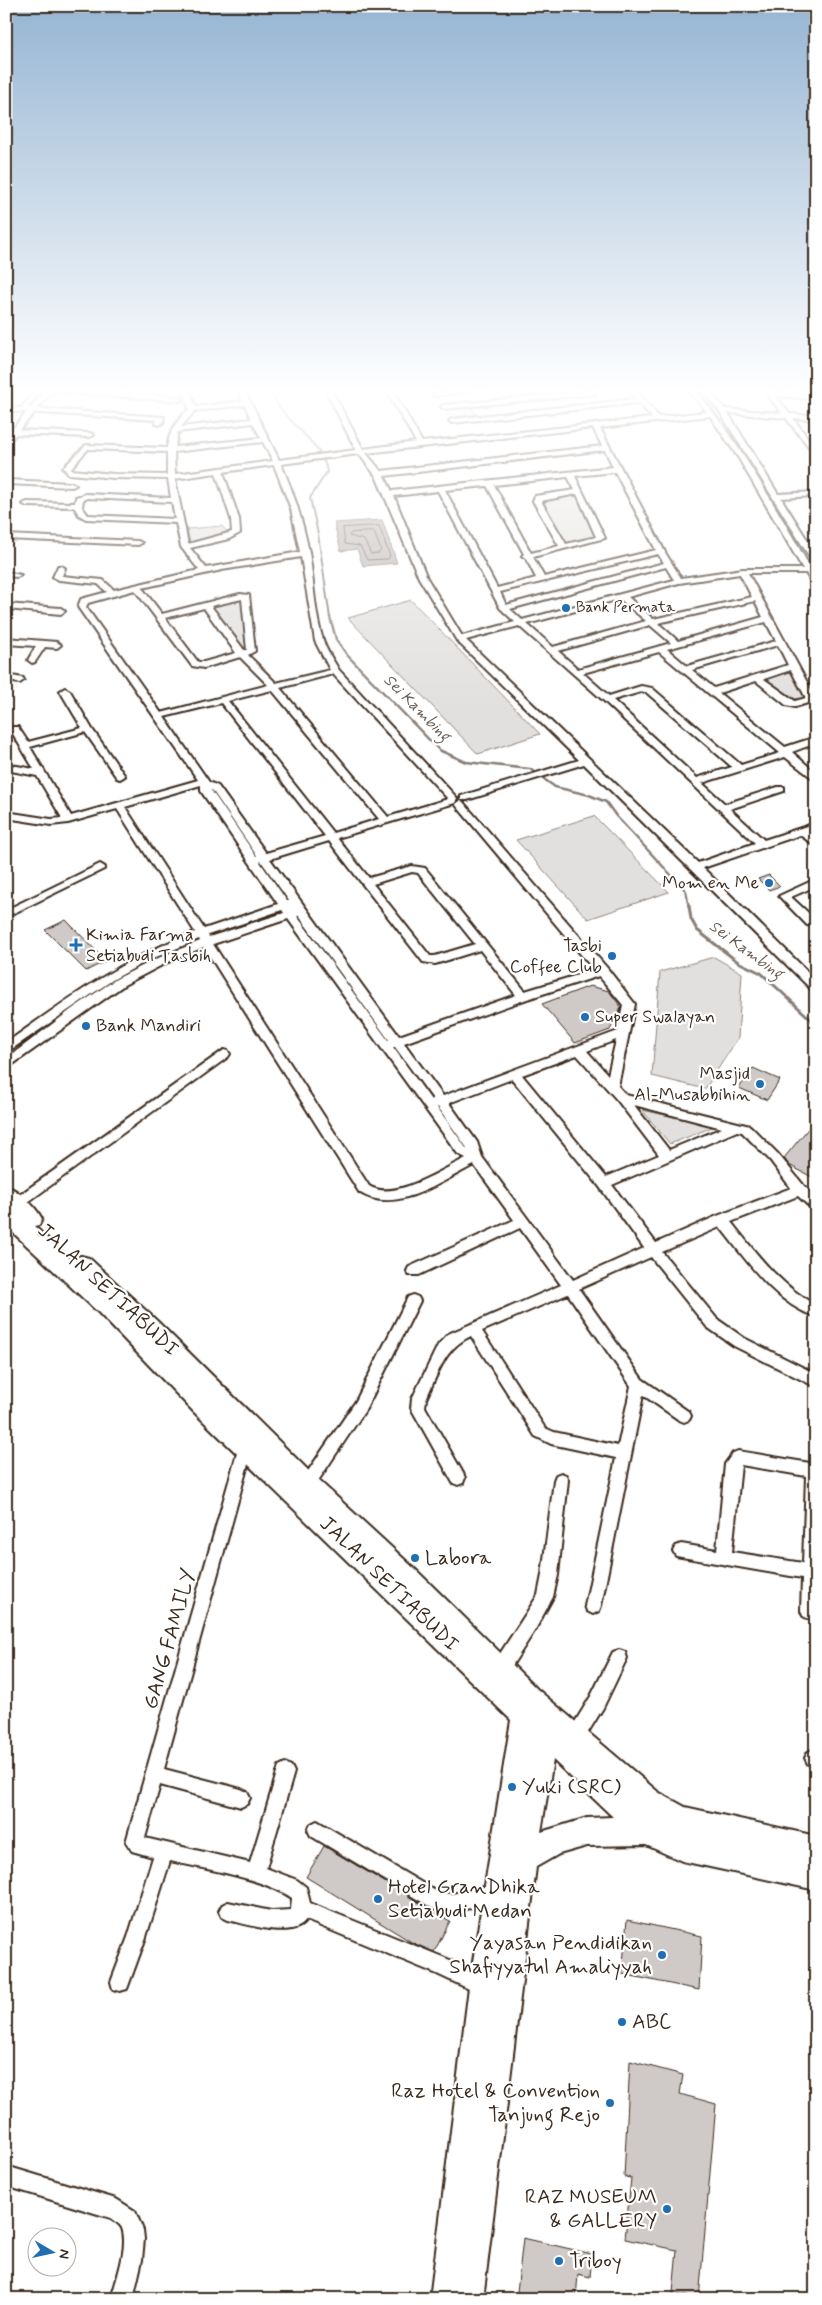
<svg xmlns="http://www.w3.org/2000/svg" width="822" height="2305" font-family="Mynerve,sans-serif">
<style>
.green{fill:#e2e0de;stroke:#8e857e}
.water{fill:#bcb6b3;stroke:#887e77}
.lines{fill:none;stroke-linecap:round;stroke-linejoin:round}
.shore{stroke:#6f625a;stroke-width:1}
.stream-far2{stroke:#887e77;stroke-width:2}
.stream-far1{stroke:#887e77;stroke-width:2.5}
.stream{stroke:#887e77;stroke-width:3}
.building{fill:#cfcac7;stroke:#3b2a1e}
.minor-casing{stroke:#3b2a1e;stroke-width:4}
.tertiary-casing{stroke:#3b2a1e;stroke-width:4}
.primary-casing{stroke:#3b2a1e;stroke-width:4}
.minor{fill:#fff;fill-rule:evenodd}
.tertiary{fill:#fff;fill-rule:evenodd}
.primary{fill:#fff;fill-rule:evenodd}
.poi-dot{fill:#1f6fb2;stroke:#fff;stroke-width:2}
.labels{text-anchor:middle;dominant-baseline:central;stroke-width:4.5;stroke-linejoin:round;paint-order:stroke}
.far-poi-label{font-size:15px;fill:#3b2a1e;stroke:#fff;text-anchor:start}
.far-water-label{font-size:16px;font-style:italic;fill:#685b52;stroke:#fff}
.poi-label{font-size:18px;fill:#3b2a1e;stroke:#fff;text-anchor:end}
.near-street-label{font-size:21px;fill:#3b2a1e;stroke:#fff}
.near-poi-label{font-size:21px;fill:#3b2a1e;stroke:#fff;text-anchor:start}
</style>
<rect width="100%" height="100%" fill="#fff"/>
<filter id="ink" filterUnits="userSpaceOnUse"><feTurbulence type="fractalNoise" baseFrequency=".02" numOctaves="2"/><feDisplacementMap in="SourceGraphic" scale="10" xChannelSelector="R" yChannelSelector="G"/><feConvolveMatrix kernelMatrix="1 2 1 2 8 2 1 2 1" color-interpolation-filters="sRGB"/></filter>
<g filter="url(#ink)">
<!-- green -->
<g class="green">
<polygon points="470,405 478,418 454,420 445,408"/>
<polygon points="579,492 600,536 566,545 542,498"/>
<polygon points="222,526 229,534 190,542 187,529"/>
<polygon points="244,597 249,652 242,654 208,605"/>
<polygon points="411,600 540,734 478,754 348,618"/>
<polygon points="794,666 810,697 790,703 757,678"/>
<polygon points="594,816 669,892 588,919 516,840"/>
<polygon points="714,957 742,973 738,1038 705,1089 652,1076 660,972"/>
<polygon points="642,1110 715,1126 670,1144"/>
</g>
<!-- water -->
<polygon class="water" points="382,520 397,563 363,566 357,549 341,551 334,523"/>
<g class="lines">
<!-- shore -->
<g class="shore">
<polygon points="379,526 390,556 388,559 367,560 360,546 345,544 343,528"/>
<polygon points="374,532 381,550 379,553 371,554 364,540 349,536 351,533"/>
</g>
<!-- stream-far2 -->
<path class="stream-far2" d="M269,387C272,394 275,402 280,408C295,428 324,447 327,472L310,498L318,534L330,618"/>
<!-- stream-far1 -->
<polyline class="stream-far1" points="330,617 336,639 347,655 439,750 466,762 530,769 555,787 589,795 606,802 616,816 686,891 689,908"/>
<!-- stream -->
<polyline class="stream" points="689,906 691,919 697,930 738,962 761,973 816,1024"/>
</g>
<!-- building -->
<g class="building">
<polygon points="769,875 780,886 769,890 758,879"/>
<polygon points="66,920 106,961 86,971 45,930"/>
<polygon points="590,986 609,991 621,1007 610,1030 575,1043 542,1004"/>
<polygon points="753,1068 780,1080 767,1100 739,1088"/>
<polygon points="816,1119 816,1173 812,1177 789,1165 784,1158"/>
<polygon points="324,1846 450,1921 434,1952 413,1943 306,1877"/>
<polygon points="627,1920 702,1936 699,1990 622,1974"/>
<polygon points="630,2061 683,2075 680,2094 716,2104 699,2299 673,2293 677,2250 625,2239 631,2178 624,2177"/>
<polygon points="523,2238 592,2254 590,2277 578,2274 576,2299 548,2299 517,2292"/>
</g>
<g class="lines">
<!-- minor casing -->
<g class="minor-casing">
<g id="minor">
<polygon points="42,387 180,397 183,399 180,401 44,391 40,392 28,408 164,417 163,423 159,425 155,423 157,420 6,411 6,407 21,408 36,390"/>
<path d="M182,387H188L196,407L243,401L237,387H243L279,460L356,450L324,387H330L363,449L416,442L384,387H391L422,442L652,418L639,403L452,423L449,421L452,419L636,399L626,387H633L659,417L707,412L686,387H693C742,445 777,511 816,577V586H813L806,573H748L816,699L814,701L795,707L786,705L756,681L719,693L785,747L816,737V743L792,752L816,773V781L785,757L702,783L725,804L778,787H784V791L730,809L764,840L816,823V829L809,832L816,838V846L800,835L703,868L816,980V991L812,990L584,764L467,800H461V796L579,760L457,641L419,578L376,476L359,454L281,464C294,493 303,522 309,552C314,581 314,614 324,643C327,652 334,661 339,670L457,798L455,803L337,838L369,878L412,866L425,868L525,991L594,970L455,804L460,801L463,802L607,968L635,1004L618,1086L626,1095L750,1126L778,1154L805,1187L816,1197V1210L811,1208L798,1196L731,1222C756,1253 780,1286 816,1305V1317C774,1303 746,1259 720,1227L662,1252L717,1319L744,1338L816,1374V1387L734,1346L707,1327L651,1257L579,1289L642,1379L689,1412L691,1416L689,1420L684,1422L679,1420L643,1395L601,1606L599,1611L593,1614L587,1611L585,1606L616,1458L551,1444L535,1436L471,1336C444,1348 438,1374 426,1399L425,1407L463,1473L465,1478L463,1483L458,1485L453,1483L411,1408L412,1399L438,1345L448,1334L561,1285L520,1228L419,1275H409L407,1271L409,1267L514,1220L474,1165C442,1181 395,1216 359,1192L204,947L166,963L124,985L6,1069V1059L72,1009L116,979L158,958L200,941L199,939L149,960L114,979L6,1053V1043C69,998 122,959 195,932L117,809L68,823L51,825L6,818V812L51,819L62,818L37,776L6,770V764L34,769L10,729L12,727H18L28,742L82,728L60,691L65,688L70,691L92,729L125,776L120,779L117,778L85,732L30,747L71,816L198,780L78,607L81,599L107,592L98,584L59,580L53,577L58,566H61L65,568L62,576L103,580L114,590L199,570L181,547L176,523L86,519L79,515L74,507L27,506L23,504L27,502L75,503L76,497L86,494L171,498L168,479L114,478L69,474L63,468L86,445L167,448C169,431 178,419 189,409ZM245,405L251,419L181,427L195,411ZM710,416L738,457L803,569H743L681,578L666,554L600,428ZM253,423L261,438L175,447L178,432ZM593,428L602,446L381,471L366,453ZM263,442L273,461L175,474L174,452ZM88,449L167,452V475L114,474L72,470L71,468ZM605,450L613,467L392,491L384,476ZM274,465L291,509L300,552L206,568L190,548L229,539L240,533L239,519L223,472ZM615,472L656,550L544,577L533,557L605,538L575,476ZM216,473L231,519L232,532L188,544L175,479ZM568,477L575,490L535,496L533,501L559,546L531,553L494,485ZM487,486L524,554L522,556L526,558L536,578L497,588L445,490ZM438,491L500,608L515,622L462,636L427,578L394,496ZM577,494L596,537L566,544L541,501ZM87,498L172,502L175,519L88,515L82,507L83,500ZM658,554L664,563L506,605L500,592ZM301,557L315,641L330,670L276,683L248,655L255,651L249,595L240,594L162,614L142,588L222,570ZM666,567L674,580L522,620L510,609ZM740,574L752,597L653,619L628,597L679,583ZM135,590L192,666L204,668L240,657L268,685L161,713L86,607L88,603ZM242,599L247,650H244L211,606ZM620,599L646,621L553,647L527,624ZM755,601L763,617L678,641L658,623ZM204,608L236,653L204,662H198L165,618ZM766,622L776,641L687,666L667,649ZM650,625L671,643L578,669L558,651ZM519,626L604,701L755,843L698,863L466,640ZM778,645L788,665L714,688L692,670ZM659,652L780,753L741,765L652,688L641,686L609,696L583,673ZM791,670L806,698L795,701L764,679ZM333,674L448,799L388,817L280,688ZM272,690L379,819L333,833L228,701ZM641,692H646L732,767L697,778L613,700ZM221,703L325,836L266,853L218,786L209,782L164,717ZM201,785V791L278,904L204,929L125,807ZM211,790H212L257,856H256ZM329,841L423,962L435,964L480,950L516,995L399,1036L270,859ZM261,861L289,901H287L260,862ZM412,872L418,873L475,944L435,956H430L373,884ZM282,910L284,913L209,937L208,935ZM297,916H299L389,1040H388ZM288,919L458,1154L466,1158C441,1170 394,1202 369,1186L213,944ZM599,976L623,1005L618,1031L443,1096L404,1043L527,999ZM616,1040L608,1075L587,1051ZM393,1047H395L433,1099L431,1100ZM577,1055L618,1101L659,1155L606,1177L522,1075ZM512,1079L599,1186L644,1248L573,1280L482,1157L477,1142L449,1103ZM634,1105L722,1128L669,1150ZM437,1107H438L467,1148H466ZM737,1131L742,1132L770,1160L791,1188L717,1216L656,1243L612,1185ZM568,1294L631,1386L618,1446L554,1432L545,1428L482,1331Z"/>
<polygon points="334,387 352,387 349,389"/>
<polygon points="478,387 502,387 435,396 432,394"/>
<polygon points="699,387 706,387 725,409 782,413 761,387 768,387 772,392 816,395 816,399 775,396 790,414 816,416 816,420 793,418 816,449 816,456 786,418 728,413 778,494 816,492 816,496 781,498 816,554 816,563 812,561 720,412"/>
<polygon points="593,391 596,393 595,394 444,409 441,407 444,405"/>
<polygon points="15,430 90,433 94,435 90,437 12,434 12,430"/>
<polygon points="6,480 72,483 76,485 72,487 6,484"/>
<polygon points="6,535 138,541 142,543 138,545 6,539"/>
<polygon points="6,572 21,575 17,577 6,576"/>
<polygon points="6,604 61,608 65,611 61,614 6,609"/>
<polygon points="6,638 57,642 61,645 57,648 45,647 35,662 32,663 28,660 36,646 6,644"/>
<polygon points="6,675 23,678 24,680 20,683 6,681"/>
<polygon points="100,864 105,867 104,869 6,917 6,910"/>
<polygon points="816,879 816,886 791,897 816,920 816,927 807,925 779,896"/>
<polygon points="224,1050 228,1051 230,1054 228,1057 28,1202 18,1214 8,1214 7,1210 18,1196"/>
<polygon points="413,1295 418,1297 420,1301 366,1409 312,1490 307,1492 302,1490 299,1485 302,1480 356,1401 408,1297"/>
<path d="M246,1440L251,1441L253,1446L164,1769L241,1789L247,1792L250,1798L247,1804L241,1807L160,1785L145,1838L250,1863L279,1766L285,1763L291,1766L294,1772L266,1868L297,1880L306,1887L310,1903L450,1960L491,1980L493,1987L491,1994L484,1996L437,1974L306,1920C295,1940 246,1924 228,1920L222,1917L219,1911L222,1905L228,1902L271,1911L291,1910L292,1898C263,1878 205,1869 170,1861L146,1937L127,1989L120,1991L113,1989L111,1982L128,1937L153,1857L132,1851L126,1842L239,1446L241,1441Z"/>
<path d="M738,1451L816,1464L815,1616L809,1619L803,1616L801,1611L802,1578L676,1556L673,1551L676,1546L681,1544L717,1550L725,1464L733,1453ZM741,1465L806,1476L803,1563L732,1552Z"/>
<polygon points="561,1473 566,1475 568,1480 558,1575 553,1597 535,1630 506,1675 500,1677 494,1675 492,1669 494,1663 538,1595 542,1575 554,1480 556,1475"/>
<polygon points="619,1650 625,1652 627,1658 603,1708 579,1747 573,1749 567,1747 565,1741 567,1735 591,1696 613,1652"/>
<polygon points="814,1749 816,1749 816,1767 808,1764 805,1758 808,1752"/>
<polygon points="317,1821 439,1893 452,1894 498,1884 504,1887 507,1893 504,1899 498,1902 452,1912 437,1911 311,1836 308,1830 311,1824"/>
<path d="M6,2166L116,2199L135,2211L143,2230L144,2239L142,2260L133,2299H111C116,2281 129,2246 122,2228C120,2224 114,2220 111,2218L6,2186Z"/>
</g>
</g>
<!-- tertiary casing -->
<g class="tertiary-casing">
<polygon id="tertiary" points="48,387 56,387 6,446 6,437"/>
</g>
<!-- primary casing -->
<g class="primary-casing">
<path id="primary" d="M6,1186C19,1190 36,1207 42,1219L39,1225L34,1226L72,1261L73,1258L81,1256L89,1258L157,1321L315,1477L417,1571L537,1689L658,1792L685,1807L816,1836V1890L682,1861L646,1845L587,1846L559,1854L536,1867L483,2299H430L469,1987L511,1720L195,1413L99,1313L6,1226ZM553,1760L613,1817L587,1818L541,1832Z"/>
</g>
<!-- minor -->
<use href="#minor" class="minor"/>
<!-- tertiary -->
<use href="#tertiary" class="tertiary"/>
<!-- primary -->
<use href="#primary" class="primary"/>
</g>
</g>
<!-- sky -->
<linearGradient id="sky" x2="0" y2="1"><stop stop-color="#96b5d3"/><stop offset="0.55" stop-color="#fff"/><stop offset="1" stop-color="#fff" stop-opacity="0"/></linearGradient>
<rect width="822" height="710" fill="url(#sky)"/>
<!-- markers -->
<g class="poi-dot">
<circle cx="566" cy="608" r="5"/>
<circle cx="769" cy="883" r="5"/>
<path d="M73.5 937.5h5v5h5v5h-5v5h-5v-5h-5v-5h5z"/>
<circle cx="612" cy="956" r="5"/>
<circle cx="585" cy="1017" r="5"/>
<circle cx="86" cy="1026" r="5"/>
<circle cx="760" cy="1084" r="5"/>
<circle cx="415" cy="1558" r="5"/>
<circle cx="512" cy="1787" r="5"/>
<circle cx="378" cy="1899" r="5"/>
<circle cx="662" cy="1955" r="5"/>
<circle cx="622" cy="2022" r="5"/>
<circle cx="610" cy="2103" r="5"/>
<circle cx="667" cy="2209" r="5"/>
<circle cx="559" cy="2261" r="5"/>
</g>
<g class="labels">
<!-- far-poi labels -->
<g class="far-poi-label">
<text x="576" y="608">Bank Permata</text>
</g>
<!-- far-water labels -->
<g class="far-water-label">
<text transform="translate(417 708) rotate(45)">Sei Kambing</text>
<text transform="translate(746 950) rotate(36)">Sei Kambing</text>
</g>
<!-- poi labels -->
<g class="poi-label">
<text x="759" y="883">Mom en Me</text>
<text x="86" y="935" text-anchor="start">Kimia Farma<tspan x="86" dy="21">Setiabudi Tasbih</tspan></text>
<text x="602" y="946">Tasbi<tspan x="602" dy="21">Coffee Club</tspan></text>
<text x="595" y="1017" text-anchor="start">Super Swalayan</text>
<text x="96" y="1026" text-anchor="start">Bank Mandiri</text>
<text x="750" y="1074">Masjid<tspan x="750" dy="21">Al-Musabbihin</tspan></text>
</g>
<!-- near-street labels -->
<g class="near-street-label">
<text transform="translate(108 1290) rotate(43)">JALAN SETIABUDI</text>
<text transform="translate(389 1584) rotate(44)">JALAN SETIABUDI</text>
<text transform="translate(170 1639) rotate(-74)">GANG FAMILY</text>
</g>
<!-- near-poi labels -->
<g class="near-poi-label">
<text x="425" y="1558">Labora</text>
<text x="522" y="1787">Yuki (SRC)</text>
<text x="388" y="1887">Hotel GranDhika<tspan x="388" dy="24">Setiabudi Medan</tspan></text>
<text x="652" y="1943" text-anchor="end">Yayasan Pendidikan<tspan x="652" dy="24">Shafiyyatul Amaliyyah</tspan></text>
<text x="632" y="2022">ABC</text>
<text x="600" y="2091" text-anchor="end">Raz Hotel &amp; Convention<tspan x="600" dy="24">Tanjung Rejo</tspan></text>
<text x="657" y="2197" text-anchor="end">RAZ MUSEUM<tspan x="657" dy="24">&amp; GALLERY</tspan></text>
<text x="569" y="2261">Triboy</text>
</g>
</g>
<!-- margin -->
<rect width="822" height="2305" fill="none" stroke="#fff" stroke-width="25"/>
<rect x="12" y="12" width="797" height="2280" fill="none" stroke="#3b2a1e" stroke-width="2" filter="url(#ink)"/>
<!-- north arrow -->
<g transform="translate(52 2252) rotate(99)"><circle r="24" fill="#ffffff" stroke="#b1aaa5"/>
<path d="M0-4L9 19L0 12L-9 19Z" fill="#1f6fb2"/>
<text y="-8" font-size="14" font-weight="bold" text-anchor="middle" fill="#3b2a1e">N</text>
</g>
</svg>
